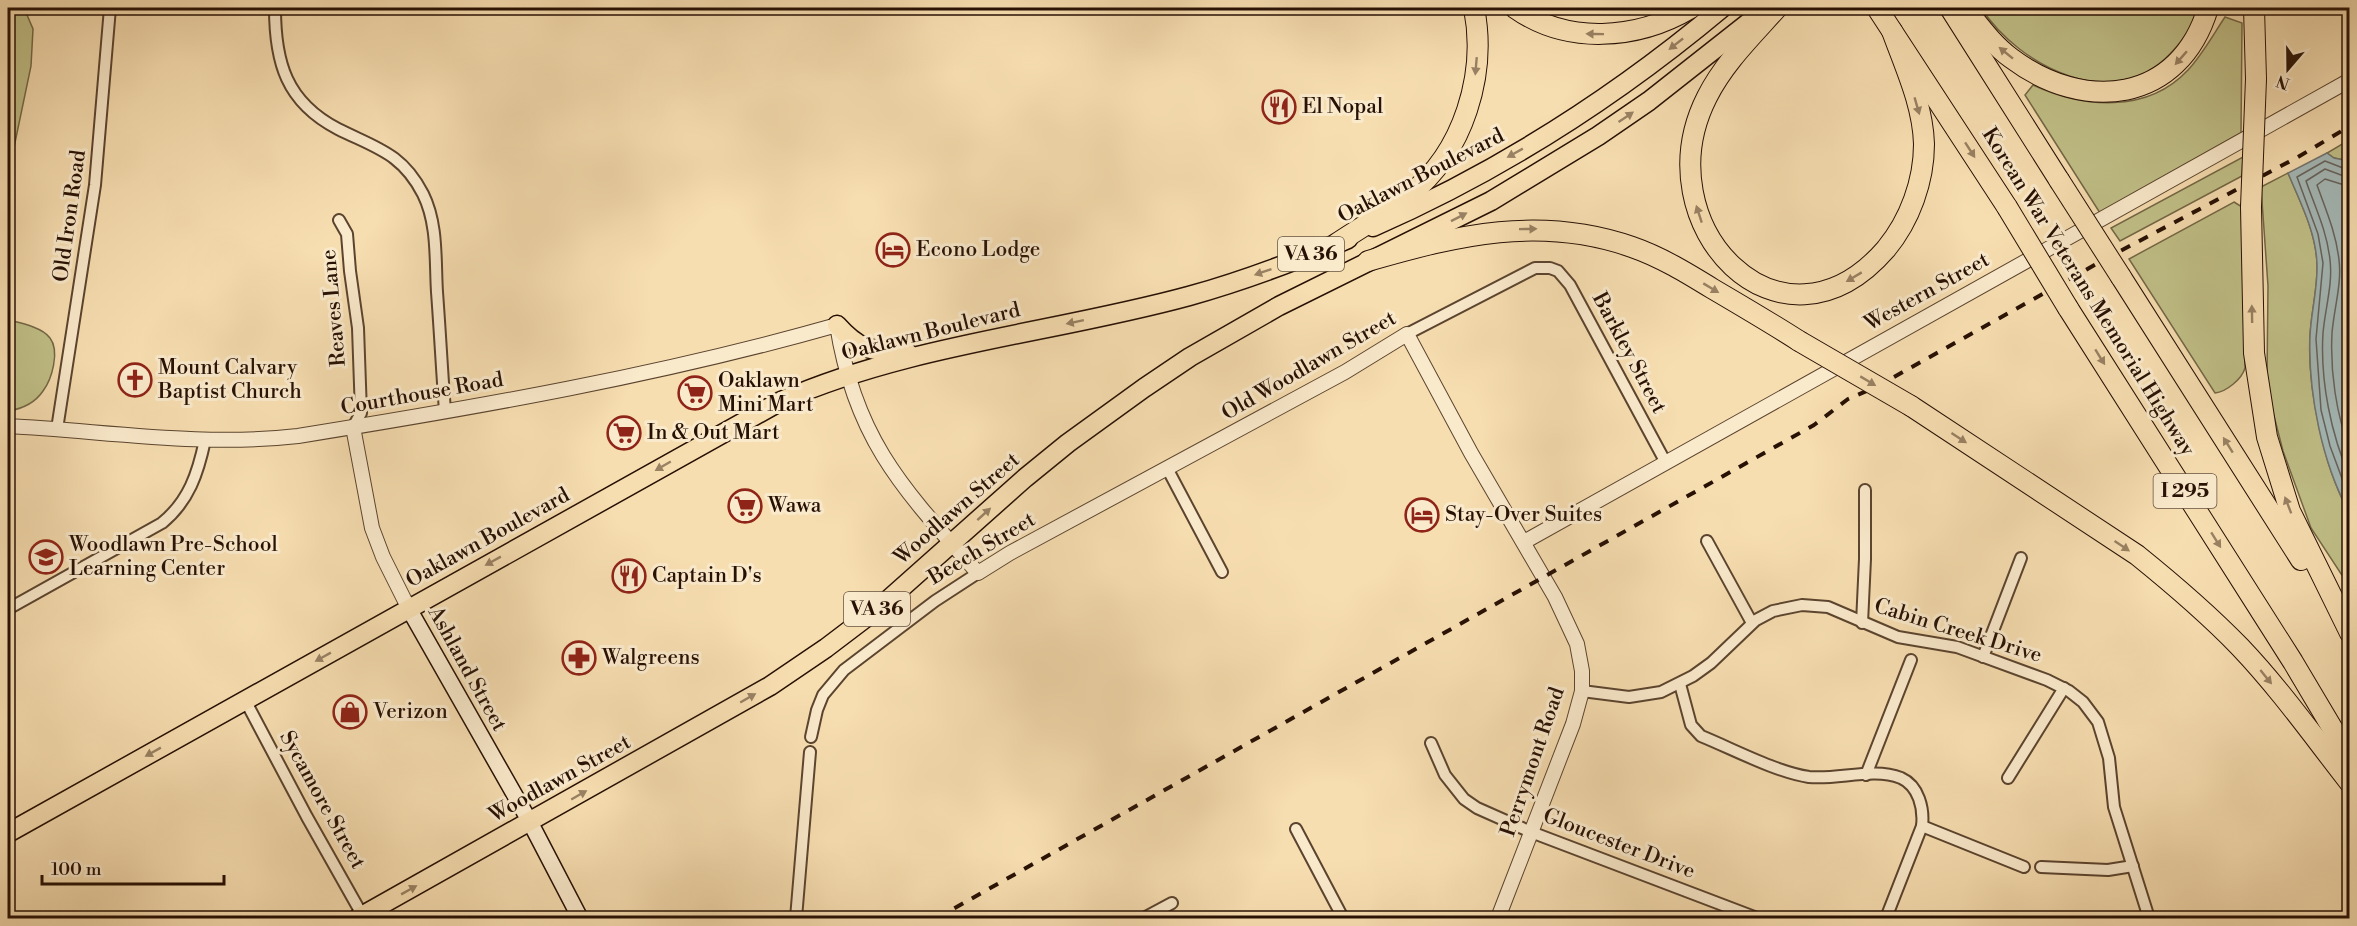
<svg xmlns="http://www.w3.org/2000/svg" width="2357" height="926" font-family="'Libre Bodoni',serif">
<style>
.green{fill:#c1c088;stroke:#746846;stroke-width:1.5}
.water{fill:#a4b9b8;stroke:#727570;stroke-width:1.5}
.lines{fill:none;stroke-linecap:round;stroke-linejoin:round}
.shore{stroke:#66645e;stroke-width:1.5}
.minor-casing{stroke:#5b442f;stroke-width:14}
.tertiary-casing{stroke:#5b442f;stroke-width:16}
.secondary-casing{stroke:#271004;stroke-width:18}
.trunk-casing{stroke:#271004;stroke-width:21}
.motorway-casing{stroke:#271004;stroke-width:22}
.minor{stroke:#faeacc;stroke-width:10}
.tertiary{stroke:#faeacc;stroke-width:14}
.secondary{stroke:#faeacc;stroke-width:15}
.trunk{stroke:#f7deb1;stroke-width:18}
.motorway{stroke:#f7deb1;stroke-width:20}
.rail{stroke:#271004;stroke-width:4;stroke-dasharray:10 10;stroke-linecap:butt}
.motorway-bridge-casing{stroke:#271004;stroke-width:22;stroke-linecap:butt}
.motorway-bridge{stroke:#f7deb1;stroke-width:20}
.oneway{fill:#998163}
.labels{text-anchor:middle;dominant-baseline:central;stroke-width:6;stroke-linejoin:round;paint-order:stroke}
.shield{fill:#faeacc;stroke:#665140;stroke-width:1.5}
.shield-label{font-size:20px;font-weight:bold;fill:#271004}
.poi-label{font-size:21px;fill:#271004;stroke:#faeacc;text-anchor:start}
.street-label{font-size:21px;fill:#271004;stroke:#faeacc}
</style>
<rect width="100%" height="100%" fill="#f7deb1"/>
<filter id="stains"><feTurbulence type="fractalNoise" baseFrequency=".00333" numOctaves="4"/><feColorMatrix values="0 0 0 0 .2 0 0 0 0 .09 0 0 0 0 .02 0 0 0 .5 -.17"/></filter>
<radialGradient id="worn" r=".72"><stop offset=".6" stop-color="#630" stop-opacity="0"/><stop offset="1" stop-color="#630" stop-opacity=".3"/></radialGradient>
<!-- green -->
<g class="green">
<polygon points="8,8 24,8 33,29 31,66 13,152 13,193 8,224"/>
<path d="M1981,8H2199C2193,25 2183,41 2170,54C2112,114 2020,67 1981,8Z"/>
<path d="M2225,17L2242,23L2241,133L2100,213L2025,95L2033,85C2083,108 2147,114 2188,70C2202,55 2213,35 2225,17Z"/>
<polygon points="2349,140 2349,161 2334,158 2327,153"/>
<polygon points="2243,157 2242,176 2120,241 2111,228"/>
<path d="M2288,173C2300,201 2316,232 2317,264C2318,288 2311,312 2310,336C2307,388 2324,468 2349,512V586L2311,528L2283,451L2273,412L2267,377L2268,286L2261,187Z"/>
<path d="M2234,202L2242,207L2245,368C2242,379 2226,392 2215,393L2129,259Z"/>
<path d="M8,320C20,323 42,327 50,338C60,351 52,379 43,391C35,403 21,409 8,411Z"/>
</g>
<!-- water -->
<path class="water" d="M2327,153L2334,158L2349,161V512C2322,463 2308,393 2310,336C2311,312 2318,288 2317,264C2316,232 2300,202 2288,173Z"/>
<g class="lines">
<!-- shore -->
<g class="shore">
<polyline points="2350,167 2343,168 2325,161 2297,177 2318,234 2323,263 2316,339 2321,410 2330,446 2350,500"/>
<path d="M2350,175H2341L2325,169L2306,181C2315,207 2327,231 2330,260C2333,284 2325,309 2323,333C2320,381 2331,434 2350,478"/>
<path d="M2350,184H2341L2325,179L2317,185C2326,210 2336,233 2339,260C2342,283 2334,309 2332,333C2330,371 2336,414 2350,450"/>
</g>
<!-- minor casing -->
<g class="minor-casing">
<g id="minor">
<path d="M275,8C275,62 286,102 338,129C376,148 402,153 423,194C438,224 435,260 437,292C440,332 442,372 445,411"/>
<polyline points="339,220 347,234 350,271 358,328 361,413 353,427"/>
<polyline points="1407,334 1535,268 1550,268 1558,271 1570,285 1666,463"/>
<polyline points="57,429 95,185 110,8"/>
<polyline points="1167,468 1222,572"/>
<polyline points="1707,541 1752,623"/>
<path d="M8,609L162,523C189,501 198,473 205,440"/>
<polyline points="1862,623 1865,559 1865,490"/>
<polyline points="1983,657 2021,558"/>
<path d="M1680,684L1691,725L1701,736C1733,749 1776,772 1809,777C1839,780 1873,767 1901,778C1919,786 1924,809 1922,826L1886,918"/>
<polyline points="1582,691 1629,697 1661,692 1693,676 1711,663 1756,620 1773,611 1802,605 1828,607 1898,637 1957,647 2047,680 2069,691 2083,702 2098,722 2109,758 2114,807 2149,918"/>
<polyline points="245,700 307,817 364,918"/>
<polyline points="811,737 817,710 823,695 844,670 935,601 978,573"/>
<polyline points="1431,743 1445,775 1464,799 1477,808 1531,832 1757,918"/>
<polyline points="1866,775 1911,660"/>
<polyline points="2008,778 2064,688"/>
<polyline points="1922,826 2024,867"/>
<polyline points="1296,829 1343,918"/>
<polyline points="2041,867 2108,870 2133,866"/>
<polyline points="796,918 810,752"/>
<polyline points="1144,918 1172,903"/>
</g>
</g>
<!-- tertiary casing -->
<g class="tertiary-casing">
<g id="tertiary">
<path d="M8,426C105,431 201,447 298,436C479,407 661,375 837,325C855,440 904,490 978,573L1010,553L1345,372L1407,334L1471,453L1555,597L1577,644L1582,671V691L1573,724L1498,918"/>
<polyline points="353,427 372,528 383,557 409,609"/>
<polyline points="1524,542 2350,80"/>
</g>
</g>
<!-- secondary casing -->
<g class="secondary-casing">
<polyline id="secondary" points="409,609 530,822 580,918"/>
</g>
<!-- trunk casing -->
<g class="trunk-casing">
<g id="trunk">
<path d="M1373,227C1498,172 1617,96 1722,8"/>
<path d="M837,325C862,353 873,350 908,353"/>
<path d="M8,833L781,401C911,344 1054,333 1189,296C1243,281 1296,261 1348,239"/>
<polyline points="358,918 770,686 826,648 880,607 1025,478 1068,443 1144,388 1190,357 1279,306 1491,201 1598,136 1649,101 1767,8"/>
</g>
</g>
<!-- motorway casing -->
<g class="motorway-casing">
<g id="motorway">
<path d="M1515,8C1567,45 1637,40 1691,8"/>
<path d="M1777,8C1752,36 1724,63 1707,97C1642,225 1781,370 1886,249C1910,220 1924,181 1924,144C1923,105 1905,67 1892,31"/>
<polyline points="1877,8 2007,207"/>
<polyline points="1950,8 2059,180"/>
<path d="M1965,8C1979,25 1992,44 2011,58C2084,113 2179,104 2208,8"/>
<polyline points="2254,8 2256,79"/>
<polyline points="2251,207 2254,353 2267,437 2290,511 2350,633"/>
<path d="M1336,244C1360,228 1386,213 1409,195C1464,152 1487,74 1474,8"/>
<path d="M1368,261C1458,235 1540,215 1632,247C1661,257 1687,273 1713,289C1742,306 1771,323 1799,341"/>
<polyline points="2121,277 2301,560"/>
<polyline points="2068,308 2293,662 2350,758"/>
<path d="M1911,406L2137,555C2173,584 2208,614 2240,647C2280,689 2314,737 2350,783"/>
</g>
</g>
<!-- minor -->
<use href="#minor" class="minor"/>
<!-- tertiary -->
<use href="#tertiary" class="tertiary"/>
<!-- secondary -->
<use href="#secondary" class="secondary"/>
<!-- trunk -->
<use href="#trunk" class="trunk"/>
<!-- motorway -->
<use href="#motorway" class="motorway"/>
<!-- rail -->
<polyline class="rail" points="937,918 1814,425 1848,399 1876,387 2109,257 2298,157 2350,126"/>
<!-- motorway-bridge casing -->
<g class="motorway-bridge-casing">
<g id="motorway-bridge">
<polyline points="2059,180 2121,277"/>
<polyline points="2007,207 2068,308"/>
<polyline points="2251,207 2256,79"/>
<polyline points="1799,341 1911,406"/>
</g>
</g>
<!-- motorway-bridge -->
<use href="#motorway-bridge" class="motorway-bridge"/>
</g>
<!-- one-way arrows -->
<defs><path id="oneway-solid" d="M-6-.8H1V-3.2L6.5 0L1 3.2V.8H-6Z" transform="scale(1.5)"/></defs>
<g class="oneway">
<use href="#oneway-solid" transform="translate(1595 34) rotate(-179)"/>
<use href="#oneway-solid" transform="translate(1676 44) rotate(142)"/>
<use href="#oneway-solid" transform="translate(2006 53) rotate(-141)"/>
<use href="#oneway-solid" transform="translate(2181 58) rotate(131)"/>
<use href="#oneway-solid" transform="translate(1476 66) rotate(95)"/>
<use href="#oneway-solid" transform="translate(1917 106) rotate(74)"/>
<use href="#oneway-solid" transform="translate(1626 117) rotate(-34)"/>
<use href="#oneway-solid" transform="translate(1970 150) rotate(57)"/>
<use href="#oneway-solid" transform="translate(1515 153) rotate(151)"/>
<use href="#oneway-solid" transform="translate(1699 214) rotate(-108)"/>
<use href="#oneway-solid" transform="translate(1459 217) rotate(-27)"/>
<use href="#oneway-solid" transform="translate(1528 229) rotate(-1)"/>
<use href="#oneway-solid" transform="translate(1263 272) rotate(161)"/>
<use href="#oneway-solid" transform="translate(1854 277) rotate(149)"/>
<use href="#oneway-solid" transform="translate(1711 288) rotate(31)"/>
<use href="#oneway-solid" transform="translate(2252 314) rotate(-91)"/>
<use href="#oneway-solid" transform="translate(1075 322) rotate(168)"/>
<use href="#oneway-solid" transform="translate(2100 357) rotate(58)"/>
<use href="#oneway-solid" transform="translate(1868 381) rotate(31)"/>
<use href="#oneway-solid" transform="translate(1959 438) rotate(33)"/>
<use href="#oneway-solid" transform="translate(2228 445) rotate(-122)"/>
<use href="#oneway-solid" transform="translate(663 466) rotate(150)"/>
<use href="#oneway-solid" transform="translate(2288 505) rotate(-111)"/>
<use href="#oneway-solid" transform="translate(984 514) rotate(-42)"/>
<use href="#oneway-solid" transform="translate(2216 540) rotate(58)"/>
<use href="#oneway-solid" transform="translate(2122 546) rotate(34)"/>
<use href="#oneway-solid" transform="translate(493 561) rotate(151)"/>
<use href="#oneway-solid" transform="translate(323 657) rotate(151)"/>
<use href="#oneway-solid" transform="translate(2266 677) rotate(51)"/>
<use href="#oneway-solid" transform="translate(748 698) rotate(-30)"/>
<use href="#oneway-solid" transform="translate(153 752) rotate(151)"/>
<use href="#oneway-solid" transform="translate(579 795) rotate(-30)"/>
<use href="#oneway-solid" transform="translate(409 890) rotate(-29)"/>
</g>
<!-- icons -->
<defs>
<g id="restaurant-ring" transform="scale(1.725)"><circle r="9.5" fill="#faeacc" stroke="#8f2418" stroke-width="1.5"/><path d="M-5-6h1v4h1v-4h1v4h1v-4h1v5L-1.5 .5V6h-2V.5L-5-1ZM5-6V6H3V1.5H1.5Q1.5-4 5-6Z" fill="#8f2418"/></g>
<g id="hotel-ring" transform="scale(1.725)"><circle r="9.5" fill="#faeacc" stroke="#8f2418" stroke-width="1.5"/><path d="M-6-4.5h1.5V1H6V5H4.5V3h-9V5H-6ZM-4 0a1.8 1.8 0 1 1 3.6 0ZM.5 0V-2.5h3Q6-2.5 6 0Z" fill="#8f2418"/></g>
<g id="church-ring" transform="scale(1.725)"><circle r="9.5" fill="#faeacc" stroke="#8f2418" stroke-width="1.5"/><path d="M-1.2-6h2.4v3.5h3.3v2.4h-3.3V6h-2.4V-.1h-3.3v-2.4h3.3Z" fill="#8f2418"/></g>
<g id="supermarket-ring" transform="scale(1.725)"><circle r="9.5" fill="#faeacc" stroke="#8f2418" stroke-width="1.5"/><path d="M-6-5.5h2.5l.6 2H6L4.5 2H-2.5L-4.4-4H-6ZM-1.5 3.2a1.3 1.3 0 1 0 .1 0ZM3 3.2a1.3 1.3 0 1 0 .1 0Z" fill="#8f2418"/></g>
<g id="school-ring" transform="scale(1.725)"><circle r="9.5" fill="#faeacc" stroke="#8f2418" stroke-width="1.5"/><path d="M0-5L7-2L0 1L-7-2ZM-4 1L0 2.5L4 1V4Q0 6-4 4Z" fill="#8f2418"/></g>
<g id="pharmacy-ring" transform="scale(1.725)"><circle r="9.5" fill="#faeacc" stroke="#8f2418" stroke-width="1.5"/><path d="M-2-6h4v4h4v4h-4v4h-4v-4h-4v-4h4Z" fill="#8f2418"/></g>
<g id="shop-ring" transform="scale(1.725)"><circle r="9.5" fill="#faeacc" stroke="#8f2418" stroke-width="1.5"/><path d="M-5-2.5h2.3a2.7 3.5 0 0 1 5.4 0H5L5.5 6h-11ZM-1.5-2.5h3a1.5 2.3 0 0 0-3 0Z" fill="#8f2418"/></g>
</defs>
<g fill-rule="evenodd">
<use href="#restaurant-ring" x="1279" y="107"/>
<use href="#hotel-ring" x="893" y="250"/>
<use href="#church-ring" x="135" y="380"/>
<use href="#supermarket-ring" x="695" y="393"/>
<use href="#supermarket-ring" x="624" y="433"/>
<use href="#supermarket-ring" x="745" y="506"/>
<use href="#hotel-ring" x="1422" y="515"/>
<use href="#school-ring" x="46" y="557"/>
<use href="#restaurant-ring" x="629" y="576"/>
<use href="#pharmacy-ring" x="579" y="658"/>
<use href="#shop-ring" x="350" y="712"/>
</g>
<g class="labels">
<!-- shield labels -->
<g class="shield">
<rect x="1278" y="237" width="66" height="34" rx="4.5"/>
<rect x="2153.5" y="474" width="63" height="34" rx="4.5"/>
<rect x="844" y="592" width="66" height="34" rx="4.5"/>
</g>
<g class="shield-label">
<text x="1311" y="254">VA 36</text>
<text x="2185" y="491">I 295</text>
<text x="877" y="609">VA 36</text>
</g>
<!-- poi labels -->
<g class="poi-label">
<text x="1302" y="107">El Nopal</text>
<text x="916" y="250">Econo Lodge</text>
<text x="158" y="368">Mount Calvary<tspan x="158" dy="24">Baptist Church</tspan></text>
<text x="718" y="381">Oaklawn<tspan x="718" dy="24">Mini Mart</tspan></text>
<text x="647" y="433">In &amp; Out Mart</text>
<text x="768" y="506">Wawa</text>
<text x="1445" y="515">Stay-Over Suites</text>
<text x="69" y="545">Woodlawn Pre-School<tspan x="69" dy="24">Learning Center</tspan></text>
<text x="652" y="576">Captain D's</text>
<text x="602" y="658">Walgreens</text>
<text x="373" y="712">Verizon</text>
</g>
<!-- street labels -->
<g class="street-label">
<text transform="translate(1421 176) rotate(-27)">Oaklawn Boulevard</text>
<text transform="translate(70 216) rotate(-82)">Old Iron Road</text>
<text transform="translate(1927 292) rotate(-29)">Western Street</text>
<text transform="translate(2088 292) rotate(58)">Korean War Veterans Memorial Highway</text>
<text transform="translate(334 308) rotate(-95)">Reaves Lane</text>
<text transform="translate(931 332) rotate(-14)">Oaklawn Boulevard</text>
<text transform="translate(1629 353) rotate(62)">Barkley Street</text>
<text transform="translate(1309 366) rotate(-30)">Old Woodlawn Street</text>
<text transform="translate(422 394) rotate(-10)">Courthouse Road</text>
<text transform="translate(957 509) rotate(-41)">Woodlawn Street</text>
<text transform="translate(488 538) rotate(-29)">Oaklawn Boulevard</text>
<text transform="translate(982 549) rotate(-31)">Beech Street</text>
<text transform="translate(1958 631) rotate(17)">Cabin Creek Drive</text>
<text transform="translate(467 669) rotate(61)">Ashland Street</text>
<text transform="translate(1533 762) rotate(-71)">Perrymont Road</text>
<text transform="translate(560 779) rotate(-29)">Woodlawn Street</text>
<text transform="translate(322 800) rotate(61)">Sycamore Street</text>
<text transform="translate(1619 844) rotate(21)">Gloucester Drive</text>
</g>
</g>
<!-- margin -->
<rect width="2357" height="926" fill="none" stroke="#f7deb1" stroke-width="30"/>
<rect x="9" y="9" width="2339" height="908" fill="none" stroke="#271004" stroke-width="3"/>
<rect x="15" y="15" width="2327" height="896" fill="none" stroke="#271004" stroke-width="1.5"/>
<!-- north arrow -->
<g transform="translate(2288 69) rotate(200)" stroke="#faeacc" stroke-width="4.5" paint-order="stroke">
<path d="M0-4.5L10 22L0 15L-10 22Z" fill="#271004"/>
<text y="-9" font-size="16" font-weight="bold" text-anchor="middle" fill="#271004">N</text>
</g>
<!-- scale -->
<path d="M42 875v9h182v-9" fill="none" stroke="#271004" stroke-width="3"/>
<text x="51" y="875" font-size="18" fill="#271004" stroke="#faeacc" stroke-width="4.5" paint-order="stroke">100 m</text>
<rect width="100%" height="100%" filter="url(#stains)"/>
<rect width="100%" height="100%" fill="url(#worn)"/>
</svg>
